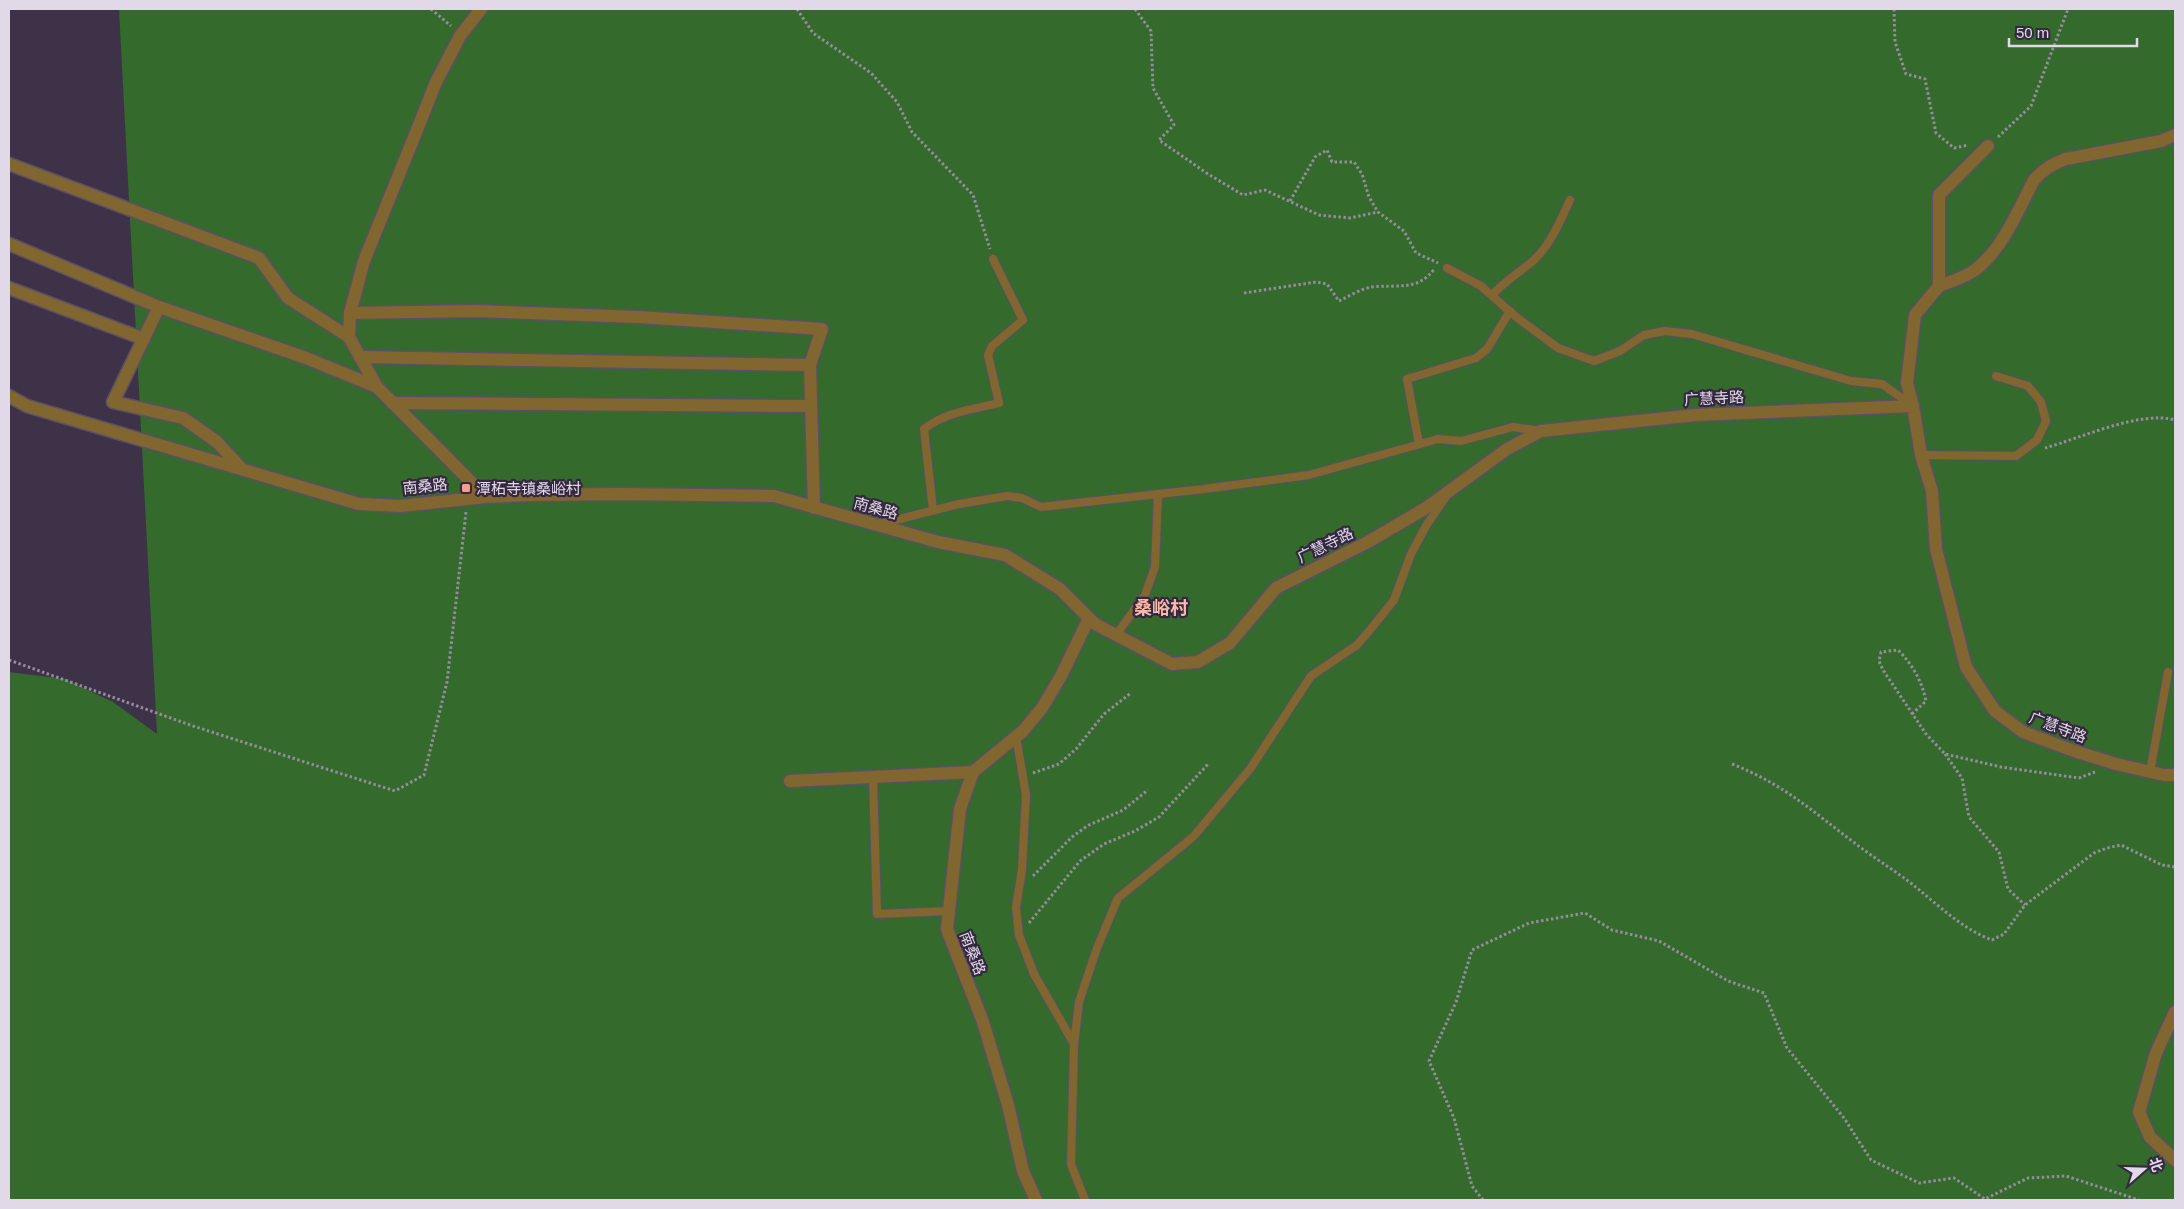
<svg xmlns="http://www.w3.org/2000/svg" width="2184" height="1209" font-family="Helvetica,'Noto Sans SC',sans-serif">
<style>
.green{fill:#346a2c}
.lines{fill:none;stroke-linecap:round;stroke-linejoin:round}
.service-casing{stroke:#5b5066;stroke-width:10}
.minor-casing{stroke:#5b5066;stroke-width:15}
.tertiary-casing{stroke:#5b5066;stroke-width:15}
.path{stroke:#958b9d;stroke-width:3;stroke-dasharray:2.5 2.5;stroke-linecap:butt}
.service{stroke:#826630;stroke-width:8}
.minor{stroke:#826630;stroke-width:12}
.tertiary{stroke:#826630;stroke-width:12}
.poi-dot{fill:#f49e8a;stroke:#34273f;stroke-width:2}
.labels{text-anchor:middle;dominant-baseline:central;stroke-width:4.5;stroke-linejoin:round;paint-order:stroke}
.street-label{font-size:15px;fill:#e1d9e8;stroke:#34273f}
.poi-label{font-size:15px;fill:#e1d9e8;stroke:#34273f;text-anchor:start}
.quarter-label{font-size:18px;font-weight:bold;fill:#fbb9aa;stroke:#34273f}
</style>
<rect width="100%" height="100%" fill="#3e3249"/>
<!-- green -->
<polygon class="green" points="119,9 2175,9 2175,1200 9,1200 9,672 65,679 113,702 157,734"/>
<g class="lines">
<!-- service casing -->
<g class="service-casing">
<g id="service">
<polyline points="1447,268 1481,286 1515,316 1558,348 1594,361 1620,351 1644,335 1665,331 1692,334 1851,381 1882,384 1913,406"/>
<path d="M1492,295C1505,281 1520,272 1534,260C1551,244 1560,221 1570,200"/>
<polyline points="1419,444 1407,379 1476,358 1487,349 1510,311"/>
<polyline points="1921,455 2016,456 2037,440 2046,421 2041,402 2028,386 1996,376"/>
<path d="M933,510L924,429C945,412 974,409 999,403L988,355L992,346L1023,320L993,259"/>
<polyline points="880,524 959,504 1007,496 1022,498 1041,507 1204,489 1309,475 1438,439 1461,441 1513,427 1540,431"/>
<polyline points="1116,635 1145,595 1155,567 1158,494"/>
<polyline points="1016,736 1026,795 1022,870 1016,907 1019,935 1034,974 1074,1044"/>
<polyline points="2150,772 2168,672"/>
<polyline points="873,777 877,914 949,911"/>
<polyline points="1085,1200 1071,1164 1074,1045 1079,1002 1097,948 1118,898 1193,837 1250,769 1311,676 1357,645 1370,630 1394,600 1411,554 1426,526 1445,498"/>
</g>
</g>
<!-- minor casing -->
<g class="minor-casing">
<g id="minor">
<polyline points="481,9 460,36 436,82 417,130 364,261 350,313 349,337 377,387 486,497"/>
<polyline points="9,164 259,258 288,298 349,337"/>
<polyline points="9,244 159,307"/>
<path d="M1939,286C1952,281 1964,278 1975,270C2003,249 2018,210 2034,180C2044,169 2052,164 2066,159L2161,141L2175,135"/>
<polyline points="9,288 144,339"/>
<polyline points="350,313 477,311 638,317 822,329 810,365 814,508"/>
<polyline points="360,357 810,365"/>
<polyline points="392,403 810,406"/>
<polyline points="1913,406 1907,383 1915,315 1939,286 1939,195 1988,146"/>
<polyline points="242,469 217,442 183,418 113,402 159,307 306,358 377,387"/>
<polyline points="1089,618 1095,624 1172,664 1198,662 1230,643 1276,588 1366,543 1426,508 1507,449 1541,431 1696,415 1913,406 1921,455 1932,491 1936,549 1966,667 1995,711 2023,732 2074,751 2116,764 2164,775 2175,775"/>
<polyline points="790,781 973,772"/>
<polyline points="2175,1012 2156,1053 2139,1112 2150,1137 2175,1160"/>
</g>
</g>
<!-- tertiary casing -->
<g class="tertiary-casing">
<polyline id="tertiary" points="9,396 27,406 359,504 401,506 486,497 531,495 619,494 774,496 938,542 1005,555 1060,589 1089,618 1061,676 1042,708 1023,731 973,772 960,809 947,929 983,1022 1008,1105 1023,1171 1036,1200"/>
</g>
<!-- path -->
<g class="path">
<polyline points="431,9 451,26"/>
<polyline points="797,9 813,33 871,73 897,102 912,132 973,195 990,249"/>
<polyline points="1135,9 1151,31 1153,88 1174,125 1159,140 1208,174 1243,195 1265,190 1319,215 1350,218 1378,212"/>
<polyline points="1894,9 1895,42 1906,74 1925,79 1936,133 1954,148 1968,145"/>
<polyline points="1998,137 2031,106 2068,9"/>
<polyline points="1290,201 1315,157 1327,150 1332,162 1354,162 1362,174 1369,197 1378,212 1404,231 1416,253 1438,263"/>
<path d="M1244,293L1316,282L1327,284L1339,301C1349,296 1361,289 1371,287C1397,284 1418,292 1435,268"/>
<path d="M2045,448C2081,438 2141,410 2175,420"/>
<polyline points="9,660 193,726 395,791 424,775 447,682 466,512"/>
<path d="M1912,714L1926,701C1922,681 1912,664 1898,650L1881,652L1879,661L1883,670L1926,734L1945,754L2001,767L2079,778L2095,772"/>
<polyline points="1945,754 1962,778 1969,817 1999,852 2008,889 2025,905"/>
<path d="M1732,764C1785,785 1812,811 1856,844C1874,858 1894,870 1912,884C1937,904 1962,929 1992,940L2004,934L2025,905L2094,853L2107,848L2121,845L2162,865L2175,867"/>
<polyline points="1033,773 1059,764 1076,749 1104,714 1131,693"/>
<polyline points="1033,876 1072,837 1087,826 1123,810 1148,790"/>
<polyline points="1029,923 1080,861 1104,844 1135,831 1159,817 1209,763"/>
<polyline points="1483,1200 1472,1186 1454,1118 1429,1061 1456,1002 1472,950 1529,923 1585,913 1612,930 1659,941 1728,981 1764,993 1787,1048 1844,1118 1871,1160 1919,1183 1954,1178 1985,1199 2028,1178 2066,1176 2139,1200"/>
</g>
<!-- service -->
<use href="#service" class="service"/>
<!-- minor -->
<use href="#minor" class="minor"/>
<!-- tertiary -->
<use href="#tertiary" class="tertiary"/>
</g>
<!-- markers -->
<rect class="poi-dot" x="461" y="483" width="10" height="10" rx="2.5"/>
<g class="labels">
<!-- street labels -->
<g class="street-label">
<text transform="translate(1714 398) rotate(-3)">广慧寺路</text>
<text transform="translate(425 486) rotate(-6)">南桑路</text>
<text transform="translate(876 508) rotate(15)">南桑路</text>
<text transform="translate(1325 545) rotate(-26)">广慧寺路</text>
<text transform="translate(2058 727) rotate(21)">广慧寺路</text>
<text transform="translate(973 953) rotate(69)">南桑路</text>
</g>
<!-- poi labels -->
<g class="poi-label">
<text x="476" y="488">潭柘寺镇桑峪村</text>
</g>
<!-- quarter labels -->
<g class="quarter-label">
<text x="1161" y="608">桑峪村</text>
</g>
</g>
<!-- border -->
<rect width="2184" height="1209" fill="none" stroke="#e1d9e8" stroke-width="20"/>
<!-- north arrow -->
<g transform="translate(2144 1169) rotate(70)" stroke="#34273f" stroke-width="4" paint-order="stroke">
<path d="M0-4L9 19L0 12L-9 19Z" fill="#e1d9e8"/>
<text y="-8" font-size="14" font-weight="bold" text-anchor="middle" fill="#e1d9e8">北</text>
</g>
<!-- scale -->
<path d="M2009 38v8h128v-8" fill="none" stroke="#e1d9e8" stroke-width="2.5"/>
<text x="2016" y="38" font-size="15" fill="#e1d9e8" stroke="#34273f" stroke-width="4" paint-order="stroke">50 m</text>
</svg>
